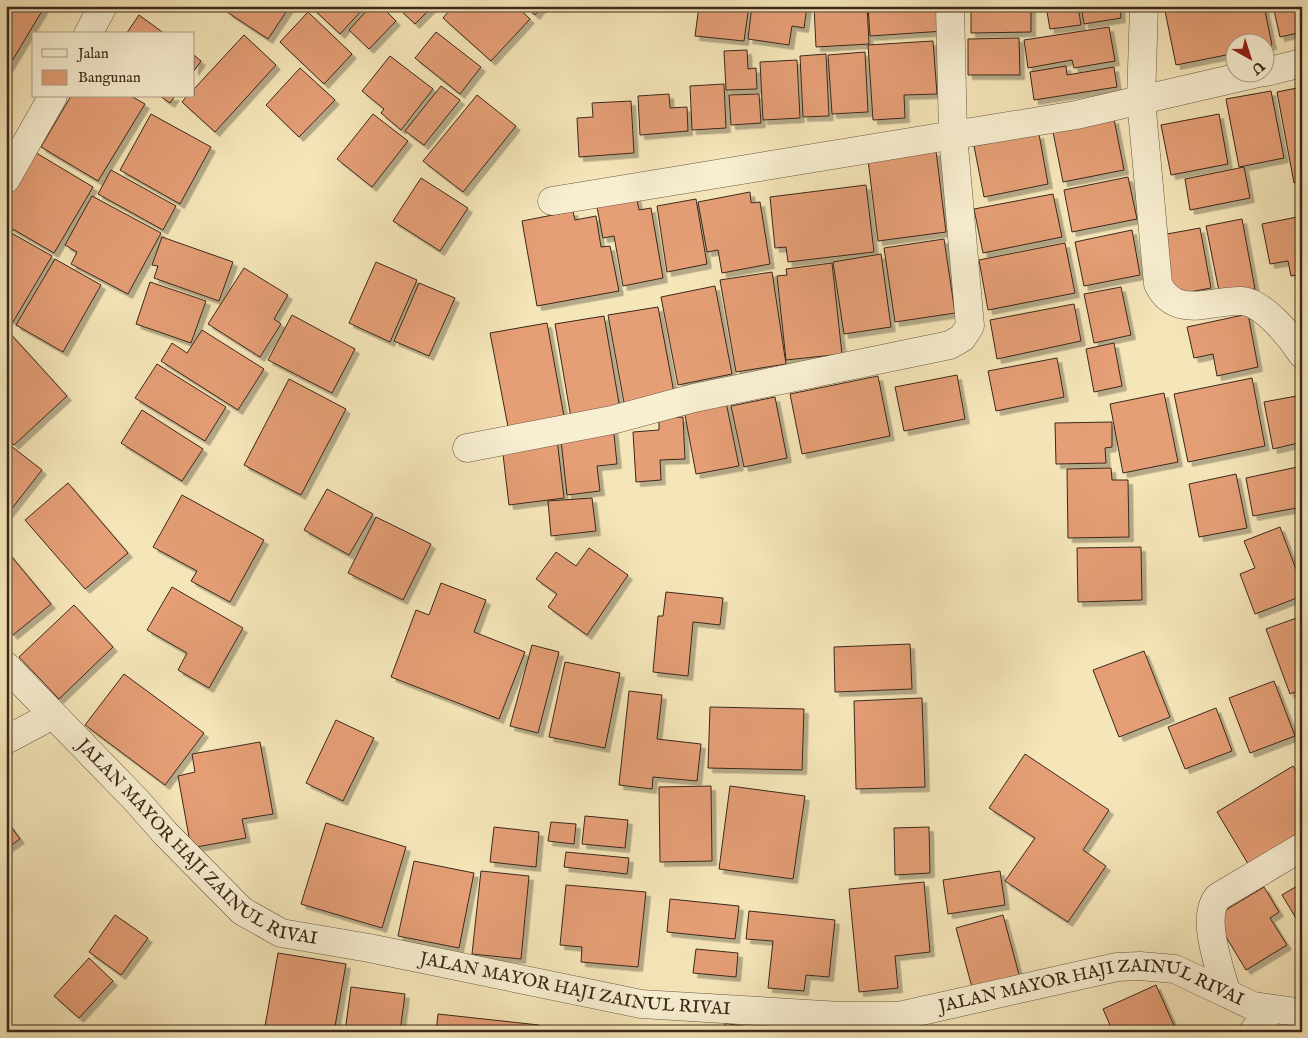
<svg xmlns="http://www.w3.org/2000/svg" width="1308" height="1038" font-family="'IM FELL English',serif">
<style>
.building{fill:#e59e76;stroke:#3b281b;filter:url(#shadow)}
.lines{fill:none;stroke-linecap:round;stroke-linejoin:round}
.minor-casing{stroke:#6a5842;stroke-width:29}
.minor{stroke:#f8efd2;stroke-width:28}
.labels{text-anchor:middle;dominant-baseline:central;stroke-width:4.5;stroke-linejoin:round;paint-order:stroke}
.street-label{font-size:18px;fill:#3b281b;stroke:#f8efd2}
</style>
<defs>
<filter id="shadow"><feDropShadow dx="4.5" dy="4.5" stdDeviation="0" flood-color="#0004"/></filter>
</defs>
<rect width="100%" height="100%" fill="#f5e6b9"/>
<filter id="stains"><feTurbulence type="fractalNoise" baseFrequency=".004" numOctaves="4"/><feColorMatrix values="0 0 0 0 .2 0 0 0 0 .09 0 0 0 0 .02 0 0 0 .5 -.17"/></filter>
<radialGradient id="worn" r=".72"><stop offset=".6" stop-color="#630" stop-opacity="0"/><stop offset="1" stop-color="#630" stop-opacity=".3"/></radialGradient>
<!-- building -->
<g class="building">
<polygon points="6,6 45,6 6,71"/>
<polygon points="231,6 290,6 268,39 227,12"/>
<polygon points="310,6 361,6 363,9 340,34"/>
<polygon points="371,6 381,6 396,21 369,49 349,30"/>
<polygon points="396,6 433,6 415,24"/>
<polygon points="453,6 516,6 530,19 491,61 443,18"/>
<polygon points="525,6 543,6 535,15"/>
<polygon points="699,6 749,6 744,41 695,36"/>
<polygon points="752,6 807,6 804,28 792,26 789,45 748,39"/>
<polygon points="814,6 867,6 869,44 816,47"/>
<polygon points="868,6 943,6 944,31 870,36"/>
<polygon points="971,6 1031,6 1031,32 971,33"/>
<polygon points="1046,6 1078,6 1081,25 1050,29"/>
<polygon points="1081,6 1120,6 1121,18 1084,24"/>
<polygon points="1164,6 1264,6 1272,45 1266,46 1266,42 1236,42 1236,53 1176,65"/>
<polygon points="1273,6 1302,6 1302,32 1280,37"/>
<polygon points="308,12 352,54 324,84 280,42"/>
<polygon points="139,15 165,34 126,34"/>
<polygon points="1109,27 1115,61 1074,68 1072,60 1028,68 1024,40"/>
<polygon points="436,32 481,67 460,94 415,58"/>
<polygon points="244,35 276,65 215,132 182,102 187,96 194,96 194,89"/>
<polygon points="1019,38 1020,75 968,75 968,39"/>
<polygon points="933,41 937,94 904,95 905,118 873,120 868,45"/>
<polygon points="747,50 748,69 756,68 757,89 726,90 724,51"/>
<polygon points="865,52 868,112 832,114 828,55"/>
<polygon points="826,54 829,116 803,117 800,56"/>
<polygon points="194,55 201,61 194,71"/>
<polygon points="390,56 433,89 401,130 381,113 384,109 362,91"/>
<polygon points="797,60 800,118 763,120 760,62"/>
<polygon points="1066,66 1067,75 1114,67 1117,87 1034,100 1030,72"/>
<polygon points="300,68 335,100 299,137 266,105"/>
<polygon points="724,84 726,128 692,130 690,86"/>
<polygon points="441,86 460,100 424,145 405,131"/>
<polygon points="1302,87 1302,181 1294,183 1277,92"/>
<polygon points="1271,91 1284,158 1239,167 1226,99"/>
<polygon points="669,94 670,108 687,107 688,131 640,135 638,96"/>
<polygon points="759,94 761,123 731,125 729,95"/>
<polygon points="477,95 516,126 463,192 423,161"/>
<polygon points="71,96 131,96 145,104 98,181 41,147"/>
<polygon points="160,96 175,96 170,103"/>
<polygon points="631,101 634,153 579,157 577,118 593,117 592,103"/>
<polygon points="151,114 211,147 180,204 120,170"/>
<polygon points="373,114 408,141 372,187 337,159"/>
<polygon points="1219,114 1228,164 1171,175 1161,125"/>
<polygon points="1114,119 1124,170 1063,182 1053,132"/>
<polygon points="1039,134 1048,184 984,197 974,146"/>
<polygon points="33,151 93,187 54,253 6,225 6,195"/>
<polygon points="936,151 946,232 878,241 868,160"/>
<polygon points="1244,167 1250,198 1190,210 1185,179"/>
<polygon points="111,170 176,206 163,230 98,194"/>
<polygon points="1128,177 1137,219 1072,232 1064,190"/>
<polygon points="421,178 468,208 440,251 393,221"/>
<polygon points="866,185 874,252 788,262 786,247 775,248 770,197"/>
<polygon points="750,192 751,203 760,202 770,264 722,273 718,250 707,252 698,202"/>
<polygon points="1053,194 1062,237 983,253 974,209"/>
<polygon points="636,195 639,210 651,208 663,278 623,286 614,236 603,238 596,202"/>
<polygon points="92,196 161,233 128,294 71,264 77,252 65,245"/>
<polygon points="696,199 707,264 667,272 657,206"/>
<polygon points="573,211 575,220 596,216 601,247 610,246 619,291 537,306 522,221"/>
<polygon points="1302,216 1302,274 1291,276 1288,261 1270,264 1262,224"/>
<polygon points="1242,219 1255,289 1220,296 1206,226"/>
<polygon points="1200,228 1211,288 1168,296 1156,236"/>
<polygon points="6,230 52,256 13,322 6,317"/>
<polygon points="1132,230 1140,275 1084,286 1075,242"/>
<polygon points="162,237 233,262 219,301 154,278 158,266 152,265"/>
<polygon points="944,239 955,313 895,322 884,248"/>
<polygon points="1065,243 1075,293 988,310 979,260"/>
<polygon points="881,254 891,327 844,334 833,262"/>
<polygon points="55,259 101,285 63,352 16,325"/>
<polygon points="376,262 417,280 390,342 349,323"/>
<polygon points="832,263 842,354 786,360 777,276 787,275 786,269"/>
<polygon points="244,268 288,295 274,319 281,324 260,357 208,324"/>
<polygon points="772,272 786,364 736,372 720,280"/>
<polygon points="150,282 206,301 191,343 136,324"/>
<polygon points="419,283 455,298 429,356 394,341"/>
<polygon points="715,286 732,374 678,385 661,297"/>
<polygon points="1121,287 1131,335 1094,343 1084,294"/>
<polygon points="1074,304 1081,341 997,359 990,320"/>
<polygon points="658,307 675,398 625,408 608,315"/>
<polygon points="1248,314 1258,367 1217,376 1213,354 1194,358 1187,327"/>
<polygon points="292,315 355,349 332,393 268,360"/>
<polygon points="604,316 620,409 571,418 555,324"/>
<polygon points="547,323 565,422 509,432 490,333"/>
<polygon points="6,329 67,396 14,445 6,436"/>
<polygon points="202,330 264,369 238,410 161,361 172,343 187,353"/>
<polygon points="1114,343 1122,386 1094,392 1086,349"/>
<polygon points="1057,358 1064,397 996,411 988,371"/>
<polygon points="157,364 226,407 205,441 135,398"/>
<polygon points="957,375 965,419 904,431 895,387"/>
<polygon points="878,376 890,436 802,454 790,394"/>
<polygon points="1252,378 1265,446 1188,462 1174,394"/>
<polygon points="289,379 346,409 301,495 244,465"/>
<polygon points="1164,393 1178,462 1123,473 1110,404"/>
<polygon points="1302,395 1302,442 1273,449 1264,402"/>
<polygon points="775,397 787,458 744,467 731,406"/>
<polygon points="726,402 739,466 696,474 684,410"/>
<polygon points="142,410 203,449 182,481 121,443"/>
<polygon points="683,417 685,459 660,460 661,480 636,482 633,432 659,430 659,418"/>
<polygon points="1112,422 1112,447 1105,448 1106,463 1056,464 1055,423"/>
<polygon points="613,425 617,464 597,466 600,491 567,495 560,431"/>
<polygon points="557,439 564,498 509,505 502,446"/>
<polygon points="6,442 42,470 6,516"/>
<polygon points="1302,466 1302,507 1253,516 1246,478"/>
<polygon points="1111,468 1112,480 1128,480 1129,537 1068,538 1067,469"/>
<polygon points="1236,474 1247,528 1199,537 1189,484"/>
<polygon points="68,483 128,553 85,589 25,520"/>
<polygon points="327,489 373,514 349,555 304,530"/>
<polygon points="182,495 264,540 230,602 191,581 197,571 153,547"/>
<polygon points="592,498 596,531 551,536 548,501"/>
<polygon points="376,517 431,544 403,600 348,573"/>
<polygon points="1280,527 1302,585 1302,596 1255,614 1240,574 1255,568 1244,541"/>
<polygon points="1141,547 1142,600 1078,602 1077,548"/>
<polygon points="589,548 628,575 587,635 548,607 557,594 536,579 556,552 576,566"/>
<polygon points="6,550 51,604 13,635 6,627"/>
<polygon points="441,583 486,600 474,632 525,652 499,719 391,677 416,610 429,615"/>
<polygon points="172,587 243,628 209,688 178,670 187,653 147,630"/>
<polygon points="666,592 723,598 720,625 693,622 688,676 653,672 658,616 663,616"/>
<polygon points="74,605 113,647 59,699 19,657"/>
<polygon points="1302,616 1302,689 1290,694 1266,629"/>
<polygon points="910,644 912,689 835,692 834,647"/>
<polygon points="532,645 559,652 538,733 510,726"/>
<polygon points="1144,651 1170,717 1119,737 1093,670"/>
<polygon points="565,662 620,673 605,748 549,737"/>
<polygon points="124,674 204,733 165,785 85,725"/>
<polygon points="1274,681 1295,736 1250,753 1229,698"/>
<polygon points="629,691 662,695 657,739 701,744 697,781 653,777 652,789 619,785"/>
<polygon points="922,698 925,787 856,789 854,701"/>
<polygon points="710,707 804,709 802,770 708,768"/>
<polygon points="1216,708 1232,751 1185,769 1168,727"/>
<polygon points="336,720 374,738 343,801 306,783"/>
<polygon points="260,742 273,814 242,819 246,838 191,848 178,776 195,772 192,754"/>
<polygon points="1025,754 1109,810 1083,850 1106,866 1068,922 1005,881 1035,838 989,808"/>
<polygon points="1293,766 1302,779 1302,842 1253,872 1217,812"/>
<polygon points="711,786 712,861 660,862 659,787"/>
<polygon points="730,786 805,796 793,879 719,869"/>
<polygon points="585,816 628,820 625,848 582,844"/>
<polygon points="6,820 20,839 6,849"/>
<polygon points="551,822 576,824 574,844 548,841"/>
<polygon points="326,823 406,847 382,928 301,904"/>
<polygon points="494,827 539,832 536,867 490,862"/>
<polygon points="929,827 930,873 895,875 894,828"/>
<polygon points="566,852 629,858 627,874 564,867"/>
<polygon points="414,861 474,873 459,948 398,936"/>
<polygon points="481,871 529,876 521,959 472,954"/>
<polygon points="1000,871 1005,905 948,914 943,880"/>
<polygon points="924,882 930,952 895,956 898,988 859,992 849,889"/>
<polygon points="1302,883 1302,928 1282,895"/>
<polygon points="566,885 646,892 638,967 581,962 582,947 560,945"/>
<polygon points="1264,887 1279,912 1270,918 1287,945 1246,970 1214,917"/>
<polygon points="670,899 739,906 735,939 667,932"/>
<polygon points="749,911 835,920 829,977 806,975 804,991 768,988 773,941 746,939"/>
<polygon points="115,915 148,938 121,975 89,952"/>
<polygon points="1003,915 1020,978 973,991 956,928"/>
<polygon points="696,949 738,953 736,977 693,973"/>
<polygon points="278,953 346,964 334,1032 264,1032"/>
<polygon points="89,958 113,981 79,1018 54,996"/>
<polygon points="1156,985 1177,1032 1113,1032 1103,1009"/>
<polygon points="351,987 405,994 400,1032 345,1032"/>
<polygon points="438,1014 539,1025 538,1032 436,1032"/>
<polygon points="725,1023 768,1031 768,1032 724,1032"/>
<polygon points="1070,1026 1071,1032 1039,1032 1039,1031"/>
</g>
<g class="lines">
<!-- minor casing -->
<g class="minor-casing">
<g id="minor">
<path d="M1144,6L1141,100L1158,284C1176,321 1213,299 1242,301C1264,303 1291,337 1302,354"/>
<polyline points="88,34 103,6"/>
<polyline points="1266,72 1302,63"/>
<polyline points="6,179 53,96"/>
<polyline points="552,201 1076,115 1262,72"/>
<polyline points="467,448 612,420 694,398 950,345 962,338 970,326 953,135 950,6"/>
<path id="s1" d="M6,666L136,800L165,833L242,911L281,933L369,948L641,1004L841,1016H899L1117,967L1140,966L1175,969L1253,1006L1297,1012L1302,1011"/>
<polyline points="6,740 53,715"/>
<path d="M1226,992C1220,968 1200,917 1218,897L1302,847"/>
<polyline points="1253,1032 1271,1009"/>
</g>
</g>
<!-- minor -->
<use href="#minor" class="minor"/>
</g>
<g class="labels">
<!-- street labels -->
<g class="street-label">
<text stroke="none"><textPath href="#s1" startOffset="264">JALAN MAYOR HAJI ZAINUL RIVAI</textPath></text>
<text stroke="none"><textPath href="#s1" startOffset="684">JALAN MAYOR HAJI ZAINUL RIVAI</textPath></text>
<text stroke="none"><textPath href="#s1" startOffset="1209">JALAN MAYOR HAJI ZAINUL RIVAI</textPath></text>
</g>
</g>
<!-- margin -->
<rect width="1308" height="1038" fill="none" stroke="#f5e6b9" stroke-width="25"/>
<rect x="8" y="8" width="1293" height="1023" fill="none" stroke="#3b281b" stroke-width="2.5"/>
<rect x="12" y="12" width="1283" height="1013" fill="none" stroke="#3b281b"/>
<!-- legend -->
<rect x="32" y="32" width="162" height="65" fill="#f8efd2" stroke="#ac9f89"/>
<rect x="42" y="49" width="25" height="8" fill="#f8efd2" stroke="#ac9f89"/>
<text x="78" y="58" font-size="15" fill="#3b281b">Jalan</text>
<rect x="42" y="70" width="25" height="15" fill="#e59e76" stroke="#ac9f89"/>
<text x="78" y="82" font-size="15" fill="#3b281b">Bangunan</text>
<!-- north arrow -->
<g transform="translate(1250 58) rotate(141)"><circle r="24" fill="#f8efd2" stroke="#ac9f89"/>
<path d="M0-4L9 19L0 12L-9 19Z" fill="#8f2418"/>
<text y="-8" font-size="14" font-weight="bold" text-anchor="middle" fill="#3b281b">U</text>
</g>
<rect width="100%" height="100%" filter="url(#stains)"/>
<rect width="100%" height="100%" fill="url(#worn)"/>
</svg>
